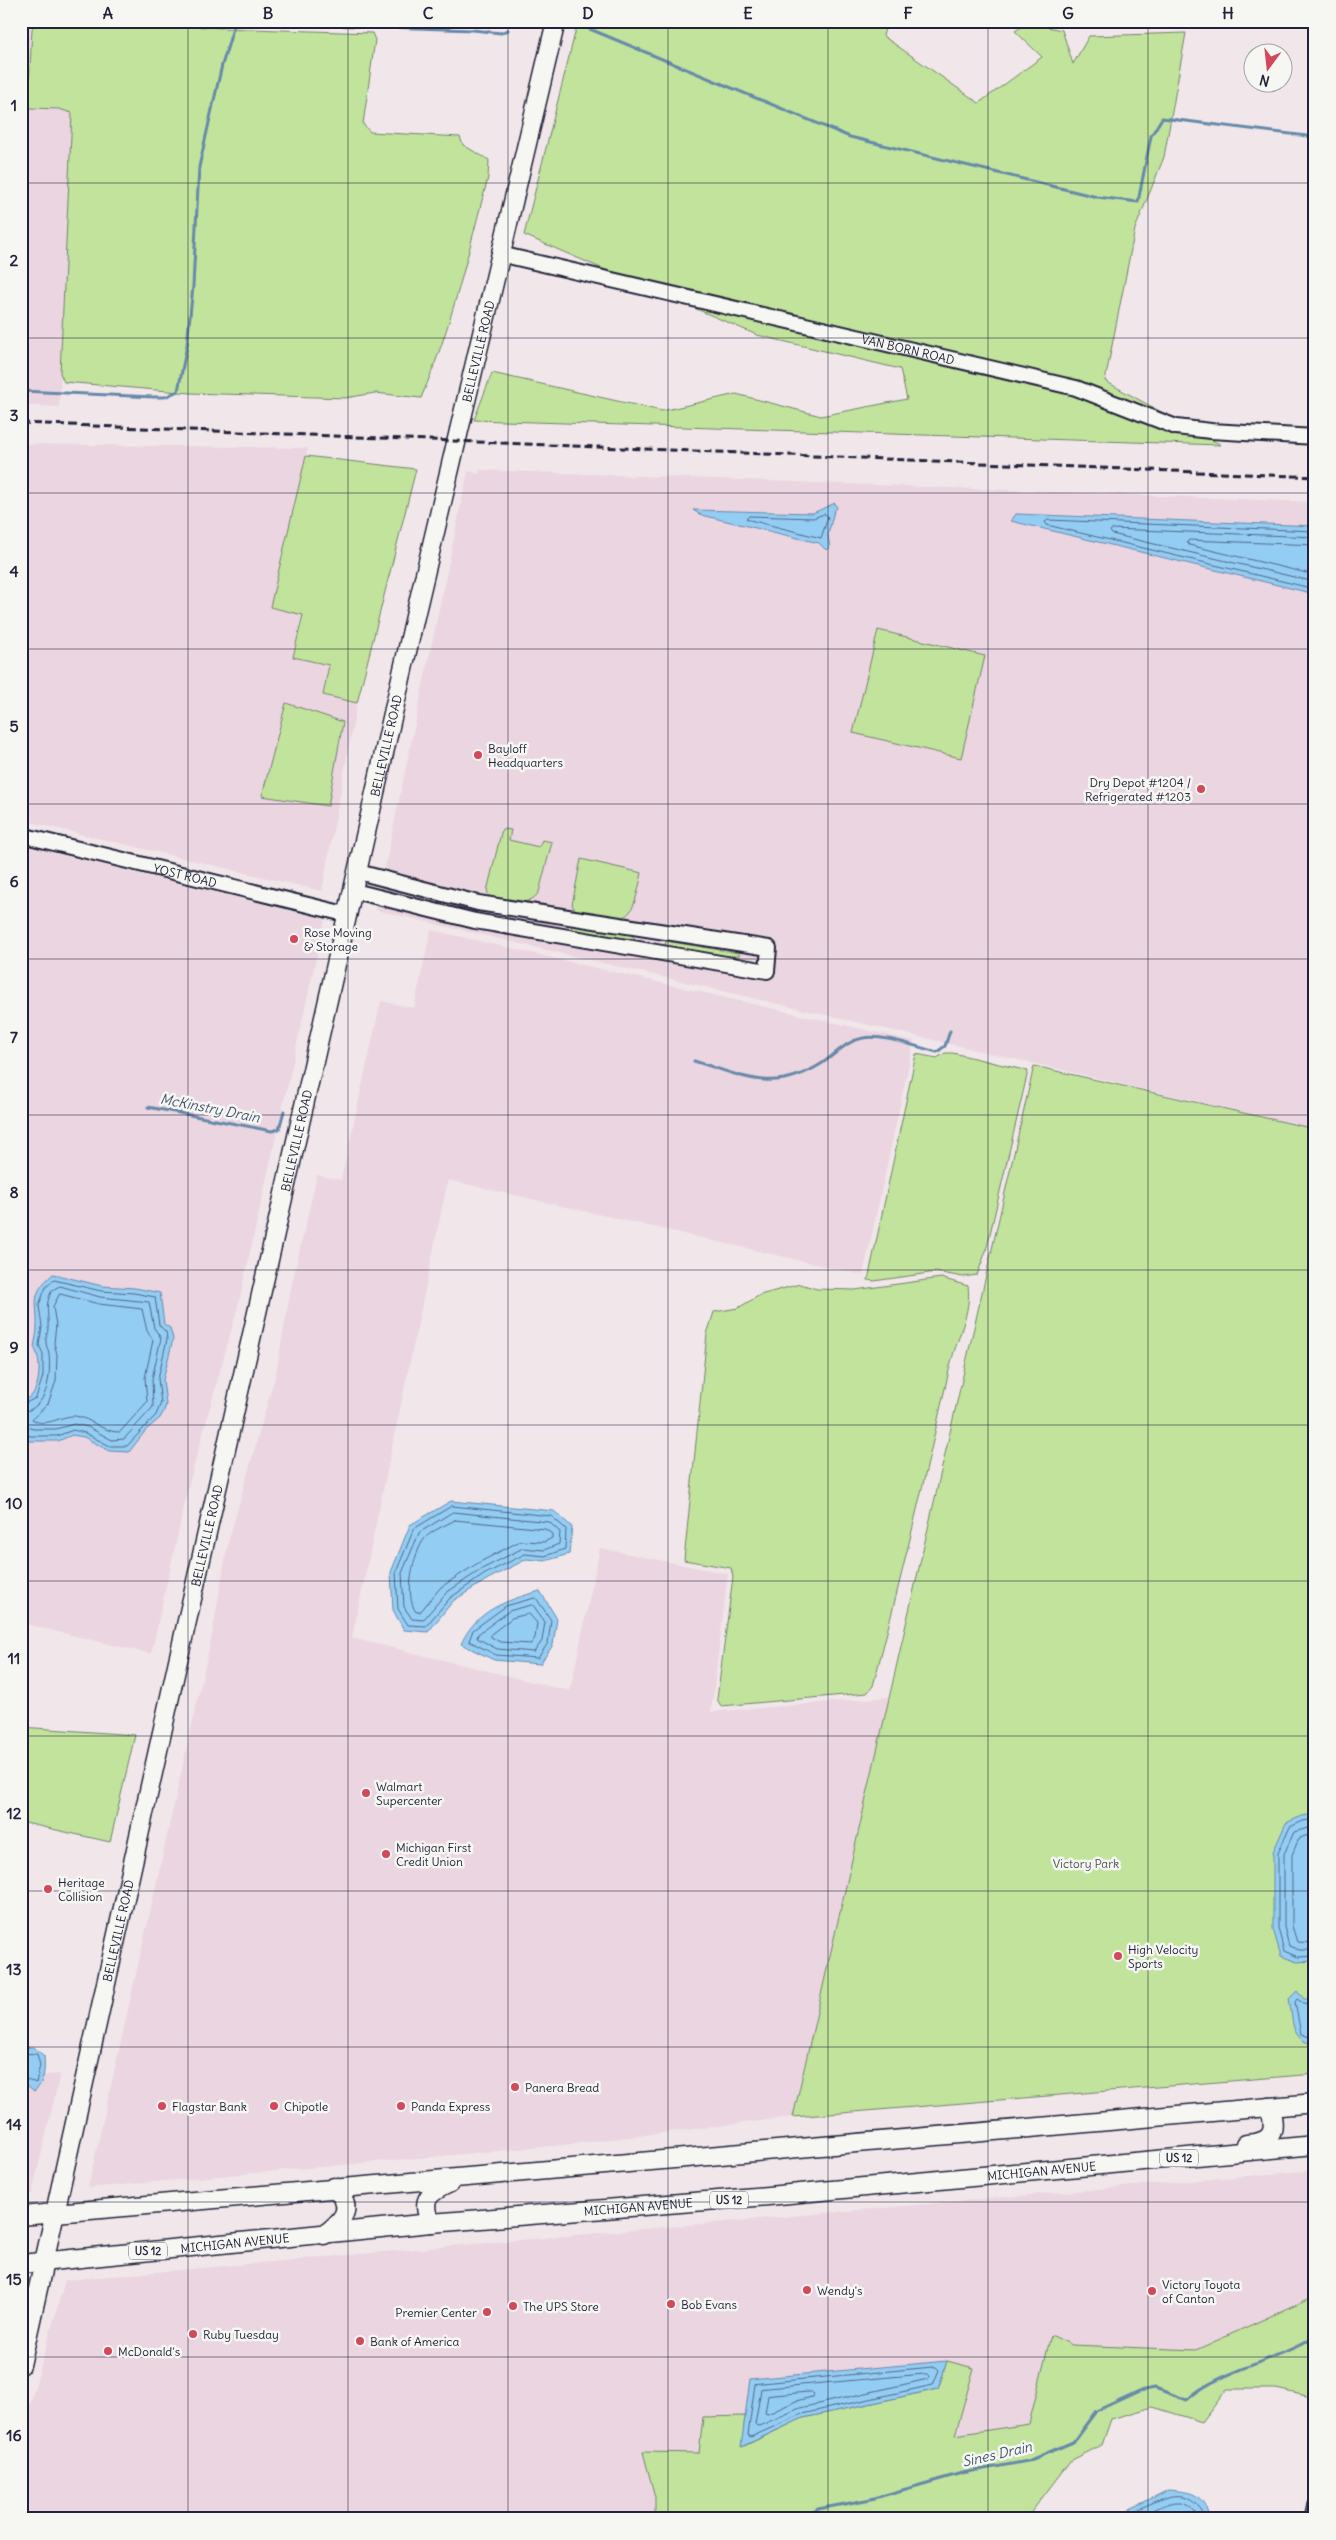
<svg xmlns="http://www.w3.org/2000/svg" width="1336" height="2540" font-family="Delius,sans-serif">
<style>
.built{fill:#ead5e0}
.green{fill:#c2e39c;stroke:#72826c}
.water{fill:#94cdf4;stroke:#6689aa}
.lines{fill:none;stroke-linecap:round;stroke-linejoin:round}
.shore{stroke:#506685;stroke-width:1}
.stream{stroke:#6689aa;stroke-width:3}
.minor-casing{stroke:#22223b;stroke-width:18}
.major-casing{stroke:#22223b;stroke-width:21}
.minor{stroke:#f6f6f2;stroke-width:14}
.major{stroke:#f6f6f2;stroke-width:18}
.rail{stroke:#22223b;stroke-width:3;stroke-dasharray:8 4;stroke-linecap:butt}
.grid{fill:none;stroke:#22223b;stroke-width:1;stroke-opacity:0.55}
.poi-dot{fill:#d1495b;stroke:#f6f6f2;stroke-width:2}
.labels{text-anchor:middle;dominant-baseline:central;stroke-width:5;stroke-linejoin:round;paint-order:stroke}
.shield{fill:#f6f6f2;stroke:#626272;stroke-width:1}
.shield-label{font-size:11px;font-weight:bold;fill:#22223b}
.street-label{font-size:12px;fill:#22223b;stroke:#f6f6f2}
.poi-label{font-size:12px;fill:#22223b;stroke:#f6f6f2;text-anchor:start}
.park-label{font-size:12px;fill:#4a5253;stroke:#f6f6f2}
.water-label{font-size:14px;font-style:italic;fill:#445572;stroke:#f6f6f2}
.neatline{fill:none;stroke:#22223b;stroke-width:2}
.grid-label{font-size:16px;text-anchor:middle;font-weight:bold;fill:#22223b}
</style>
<rect width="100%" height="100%" fill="#f1e7ea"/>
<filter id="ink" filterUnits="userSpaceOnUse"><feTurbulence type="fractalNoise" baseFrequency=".02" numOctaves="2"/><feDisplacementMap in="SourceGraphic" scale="10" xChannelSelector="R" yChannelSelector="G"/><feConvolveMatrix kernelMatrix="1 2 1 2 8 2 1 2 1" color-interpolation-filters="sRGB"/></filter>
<g filter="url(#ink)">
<!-- built -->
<g class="built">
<polygon points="21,21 32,21 28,103 76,105 59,407 21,405"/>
<polygon points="21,444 308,448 270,607 303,615 293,656 329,664 323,695 357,703 322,891 21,820"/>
<polygon points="480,470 1315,502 1315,1129 376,910 468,471 479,474"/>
<polygon points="21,845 325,919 238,1306 190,1480 151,1654 21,1623"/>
<polygon points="431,930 914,1041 863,1275 448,1180 352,1638 570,1691 600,1548 728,1574 711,1712 890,1697 793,2117 563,2145 88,2188 212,1635 228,1543 276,1373 292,1283 317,1175 341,1180 381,1001 414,1008"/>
<polygon points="60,2074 32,2194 21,2194 21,2077"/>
<polygon points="1315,2170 1315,2307 1049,2436 655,2497 655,2519 21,2519 21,2436 65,2280"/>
</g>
<!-- green -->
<g class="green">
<polygon points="21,21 28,21 23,107 21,107"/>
<path d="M48,21H115L221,28L372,33L375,40L363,124L370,132L460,137L463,145L489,160L488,178C468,252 452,327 421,398L375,393L345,398L191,393L64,382L60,373L72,113L59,109L30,108L28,104L32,29L34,25Z"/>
<polygon points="578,21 887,21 883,36 979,103 1042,57 1015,31 1028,23 1062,30 1073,64 1089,36 1186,33 1164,157 1135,229 1105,381 1221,445 474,420 492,373 662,411 736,394 821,416 907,399 900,369 757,335 524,235"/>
<polygon points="306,456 416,469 357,703 323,695 329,665 293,657 303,615 270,607"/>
<polygon points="878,630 985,656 961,758 853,733"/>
<polygon points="286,703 343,722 328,806 262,796"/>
<path d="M502,829L511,830L509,840L539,847L542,840L552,842L539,892C528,909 508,900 490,898L487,891Z"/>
<path d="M581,859L642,873C630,928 629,921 577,912L572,905Z"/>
<polygon points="572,925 633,935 633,941 571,931"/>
<polygon points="666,941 739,953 739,956 720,956 665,946"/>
<polygon points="945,1053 953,1053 1028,1071 986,1251 977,1275 963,1277 936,1272 874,1281 868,1280 916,1054 937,1058"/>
<polygon points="1034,1066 1315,1129 1315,2074 793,2117"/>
<path d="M941,1278L968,1286C972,1311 956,1341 950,1366C926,1473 901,1580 873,1686L867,1693L721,1706L717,1699L733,1577L731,1568L684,1560L707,1334L714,1312L738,1308L760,1295L800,1284L817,1289L855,1290Z"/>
<polygon points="21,1727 135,1735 110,1842 21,1822"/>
<polygon points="1315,2296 1315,2398 1276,2389 1227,2389 1202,2422 1153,2407 1111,2419 1102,2445 1070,2461 1026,2519 655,2519 655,2497 643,2452 699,2453 703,2417 745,2416 742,2447 803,2418 938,2389 947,2361 974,2368 955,2435 1029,2424 1051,2335 1072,2345 1196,2350"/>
</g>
<!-- water -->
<g class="water">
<polygon points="835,503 837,508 834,511 828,535 830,548 826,550 819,543 701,515 693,510 813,513"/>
<polygon points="1016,514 1315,526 1315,594 1011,521"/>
<path d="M53,1274L102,1286L135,1288L160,1293L164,1324L170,1328L173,1339L163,1380L166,1404L164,1411L160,1418L146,1430L129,1452L109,1451L84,1437L72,1435L58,1441H28L21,1434V1402C24,1400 30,1397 32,1395C41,1383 41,1358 34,1347C35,1340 37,1333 37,1327C38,1301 29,1295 53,1274Z"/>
<polygon points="451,1501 554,1511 572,1527 569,1554 545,1561 527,1559 488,1579 453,1601 428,1632 404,1630 393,1610 391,1572 410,1525"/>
<path d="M540,1591L557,1619L553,1645L540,1664L494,1660L461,1644C476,1610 507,1600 540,1591Z"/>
<polygon points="1315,1814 1315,1961 1297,1962 1281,1956 1273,1929 1273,1852 1286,1823 1302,1816"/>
<path d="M1315,1988V2044L1314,2045C1289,2038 1294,2022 1289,1999L1297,1991L1304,1999H1309L1310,1992Z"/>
<path d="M34,2047L44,2056C45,2067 45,2084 34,2091L21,2080V2048Z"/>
<polygon points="947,2361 938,2389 803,2418 741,2447 750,2379"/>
<path d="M1168,2490C1191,2492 1204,2492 1209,2519H1110Z"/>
</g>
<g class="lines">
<!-- shore -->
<g class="shore">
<polygon points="825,514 828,517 821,538 746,519 749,516 813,518"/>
<polyline points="1315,531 1048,520 1045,522 1047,525 1315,589"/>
<polyline points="1315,537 1112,529 1110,531 1112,534 1315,582"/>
<polyline points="1315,545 1189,540 1187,542 1189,545 1315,575"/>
<path d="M60,1294L99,1304L142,1309L147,1331L153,1340L145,1378L147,1402L120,1432C104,1433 91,1418 75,1416C61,1415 45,1429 32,1419L48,1404L56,1381L57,1354L54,1343L56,1325L53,1307Z"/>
<polyline points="21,1405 36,1398 43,1376 43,1354 39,1345 42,1327 39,1305 46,1287 54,1280 101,1291 134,1293 155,1297 159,1325 166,1332 167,1339 158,1379 161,1403 156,1415 127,1446 110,1446 85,1433 73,1430 57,1436 30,1436 21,1431"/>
<path d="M21,1412C48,1410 51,1375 49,1354C49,1350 46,1347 46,1343C45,1338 48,1333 48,1328C49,1311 44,1306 52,1290L60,1286L100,1297L149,1302L154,1328L161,1338L152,1379L153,1407L124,1439L112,1440L88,1427L74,1424L56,1429H33L21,1425"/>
<polygon points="452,1506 551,1516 566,1529 565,1549 545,1556 525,1554 485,1574 450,1598 426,1626 408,1625 398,1609 396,1572 414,1529"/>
<polygon points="453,1512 549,1522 560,1532 559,1544 544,1550 523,1548 482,1569 446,1593 423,1620 412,1619 404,1607 402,1573 419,1533"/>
<path d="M455,1520L545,1529L552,1534V1538L544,1542L520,1541L478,1563L441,1587L420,1612H416C404,1596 413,1553 425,1538C431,1531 446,1525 455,1520Z"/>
<polygon points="536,1598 551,1620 548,1643 538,1658 496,1655 469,1641 473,1630 506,1606"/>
<polygon points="533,1605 545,1622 542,1641 534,1652 497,1649 477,1638 478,1634 509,1611"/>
<polygon points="529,1614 537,1623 535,1638 531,1644 500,1642 491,1637 491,1634 512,1618"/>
<polyline points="1315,1819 1303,1821 1290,1827 1278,1853 1278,1928 1284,1951 1298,1957 1315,1956"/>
<polyline points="1315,1826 1294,1832 1284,1854 1284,1927 1289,1946 1299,1950 1315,1950"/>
<polyline points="1315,1833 1299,1838 1292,1855 1292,1926 1297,1942 1315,1943"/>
<polyline points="1315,1998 1310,2004 1303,2003 1297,1999 1295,2002 1301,2034 1315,2039"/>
<polyline points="21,2053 37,2054 40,2065 36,2083 21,2077"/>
<polygon points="936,2367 939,2370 933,2385 802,2414 751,2437 748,2435 755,2384"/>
<polygon points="927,2374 930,2376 928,2379 800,2408 759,2426 755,2425 761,2389"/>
<polygon points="811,2392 814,2394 812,2397 796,2401 768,2414 765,2413 768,2396"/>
<path d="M1121,2519C1149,2505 1189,2474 1205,2519"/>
<path d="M1135,2519C1156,2509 1187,2486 1198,2519"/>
</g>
<!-- stream -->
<g class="stream">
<polyline points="573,22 850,137 1097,197 1138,202 1151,136 1162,118 1315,137"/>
<polyline points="21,391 154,397 165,397 178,391 187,345 193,286 199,167 222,65 234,25 271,23 473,30 501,33 508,30"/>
<path d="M694,1061C743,1076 773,1094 821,1064C835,1055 846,1041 863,1038C882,1034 917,1047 937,1052L945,1046L950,1031"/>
<polyline points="148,1107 272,1131 279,1129 284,1111"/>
<path d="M801,2519L818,2509L871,2499L962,2473L1028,2461L1073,2442L1096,2411L1139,2391L1155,2388L1187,2400C1216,2372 1278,2360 1315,2337"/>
</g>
<!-- minor casing -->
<g class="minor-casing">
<g id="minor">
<path id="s1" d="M500,254L1076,388L1176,427L1211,431L1315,437"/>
<path id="s2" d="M21,835L349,915"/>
<polyline points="354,891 475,921 767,971 769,948 478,903 358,872"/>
<polyline points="1312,2519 1315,2506"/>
</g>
</g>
<!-- major casing -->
<g class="major-casing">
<g id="major">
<path d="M1246,2144C1274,2142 1276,2132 1270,2107"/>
<polyline points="21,2216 1315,2103"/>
<path d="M431,2223C419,2199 430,2192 450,2183"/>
<path d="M324,2235C343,2220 356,2208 334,2187"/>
<path id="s3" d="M21,2264L431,2223L768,2196L1315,2145"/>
<path id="s4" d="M21,2365L177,1665L416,612L556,21"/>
</g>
</g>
<!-- minor -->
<use href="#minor" class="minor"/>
<!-- major -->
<use href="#major" class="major"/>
<!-- rail -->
<polyline class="rail" points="21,423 1315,477"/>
</g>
</g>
<!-- grid -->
<path class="grid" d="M188,21V2519M348,21V2519M508,21V2519M668,21V2519M828,21V2519M988,21V2519M1148,21V2519M21,183H1315M21,338H1315M21,493H1315M21,649H1315M21,804H1315M21,959H1315M21,1115H1315M21,1270H1315M21,1425H1315M21,1581H1315M21,1736H1315M21,1891H1315M21,2047H1315M21,2202H1315M21,2357H1315"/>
<!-- markers -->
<g class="poi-dot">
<circle cx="478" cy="755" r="5"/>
<circle cx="1201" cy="789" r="5"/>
<circle cx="294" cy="939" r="5"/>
<circle cx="366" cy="1793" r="5"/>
<circle cx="386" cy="1854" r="5"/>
<circle cx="48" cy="1889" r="5"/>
<circle cx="1118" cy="1956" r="5"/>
<circle cx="515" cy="2087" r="5"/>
<circle cx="162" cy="2106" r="5"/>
<circle cx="274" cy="2106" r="5"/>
<circle cx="401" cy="2106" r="5"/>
<circle cx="807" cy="2290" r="5"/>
<circle cx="1152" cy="2291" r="5"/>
<circle cx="671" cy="2304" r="5"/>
<circle cx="513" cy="2306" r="5"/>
<circle cx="487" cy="2312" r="5"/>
<circle cx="193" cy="2334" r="5"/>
<circle cx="360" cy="2341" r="5"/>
<circle cx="108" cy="2351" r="5"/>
</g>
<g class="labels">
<!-- shield labels -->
<g class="shield">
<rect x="1160" y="2149.5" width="38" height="17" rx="4"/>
<rect x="710" y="2191.5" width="38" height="17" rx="4"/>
<rect x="129" y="2242.5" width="38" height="17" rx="4"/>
</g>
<g class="shield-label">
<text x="1179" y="2158">US 12</text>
<text x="729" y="2200">US 12</text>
<text x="148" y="2251">US 12</text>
</g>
<!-- street labels -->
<g class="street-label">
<text stroke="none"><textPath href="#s1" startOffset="419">VAN BORN ROAD</textPath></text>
<text stroke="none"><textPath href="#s4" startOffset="2065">BELLEVILLE ROAD</textPath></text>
<text stroke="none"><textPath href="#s4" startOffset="1660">BELLEVILLE ROAD</textPath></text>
<text stroke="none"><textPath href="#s2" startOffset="169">YOST ROAD</textPath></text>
<text stroke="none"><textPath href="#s4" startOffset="1255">BELLEVILLE ROAD</textPath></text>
<text stroke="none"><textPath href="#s4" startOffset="850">BELLEVILLE ROAD</textPath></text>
<text stroke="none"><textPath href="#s4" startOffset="445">BELLEVILLE ROAD</textPath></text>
<text stroke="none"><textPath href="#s3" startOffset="1025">MICHIGAN AVENUE</textPath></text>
<text stroke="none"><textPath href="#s3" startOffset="620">MICHIGAN AVENUE</textPath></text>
<text stroke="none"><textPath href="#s3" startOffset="215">MICHIGAN AVENUE</textPath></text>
</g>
<!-- poi labels -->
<g class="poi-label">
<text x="488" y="748">Bayloff<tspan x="488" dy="14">Headquarters</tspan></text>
<text x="1191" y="782" text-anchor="end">Dry Depot #1204 /<tspan x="1191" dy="14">Refrigerated #1203</tspan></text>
<text x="304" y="932">Rose Moving<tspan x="304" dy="14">&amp; Storage</tspan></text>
<text x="376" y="1786">Walmart<tspan x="376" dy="14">Supercenter</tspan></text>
<text x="396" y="1847">Michigan First<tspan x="396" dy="14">Credit Union</tspan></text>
<text x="58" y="1882">Heritage<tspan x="58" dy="14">Collision</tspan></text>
<text x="1128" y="1949">High Velocity<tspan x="1128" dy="14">Sports</tspan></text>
<text x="525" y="2087">Panera Bread</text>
<text x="172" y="2106">Flagstar Bank</text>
<text x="284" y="2106">Chipotle</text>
<text x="411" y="2106">Panda Express</text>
<text x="1162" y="2284">Victory Toyota<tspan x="1162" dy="14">of Canton</tspan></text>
<text x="817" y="2290">Wendy's</text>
<text x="681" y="2304">Bob Evans</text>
<text x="523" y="2306">The UPS Store</text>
<text x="477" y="2312" text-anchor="end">Premier Center</text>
<text x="203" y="2334">Ruby Tuesday</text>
<text x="370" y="2341">Bank of America</text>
<text x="118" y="2351">McDonald's</text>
</g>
<!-- park labels -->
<g class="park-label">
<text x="1086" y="1863">Victory Park</text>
</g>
<!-- water labels -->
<g class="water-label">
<text transform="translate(210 1108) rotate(11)">McKinstry Drain</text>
<text transform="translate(997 2454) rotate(-13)">Sines Drain</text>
</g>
</g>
<!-- margin -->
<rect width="1336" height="2540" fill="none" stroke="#f6f6f2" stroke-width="55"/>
<!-- north arrow -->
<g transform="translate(1268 68) rotate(195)"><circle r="24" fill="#f6f6f2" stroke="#a1a1a9"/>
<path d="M0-4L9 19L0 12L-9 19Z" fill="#d1495b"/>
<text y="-8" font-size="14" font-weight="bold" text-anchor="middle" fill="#22223b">N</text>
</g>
<rect x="28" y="28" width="1280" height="2484" class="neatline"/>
<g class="grid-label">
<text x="108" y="19">A</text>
<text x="268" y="19">B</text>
<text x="428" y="19">C</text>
<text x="588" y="19">D</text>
<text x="748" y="19">E</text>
<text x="908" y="19">F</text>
<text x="1068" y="19">G</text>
<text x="1228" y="19">H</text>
<text x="14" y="111">1</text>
<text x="14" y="266">2</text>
<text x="14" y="421">3</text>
<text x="14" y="577">4</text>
<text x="14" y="732">5</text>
<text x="14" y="887">6</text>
<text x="14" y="1043">7</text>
<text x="14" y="1198">8</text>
<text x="14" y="1353">9</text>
<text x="14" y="1509">10</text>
<text x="14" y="1664">11</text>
<text x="14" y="1819">12</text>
<text x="14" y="1975">13</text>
<text x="14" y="2130">14</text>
<text x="14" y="2285">15</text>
<text x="14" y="2441">16</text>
</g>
</svg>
